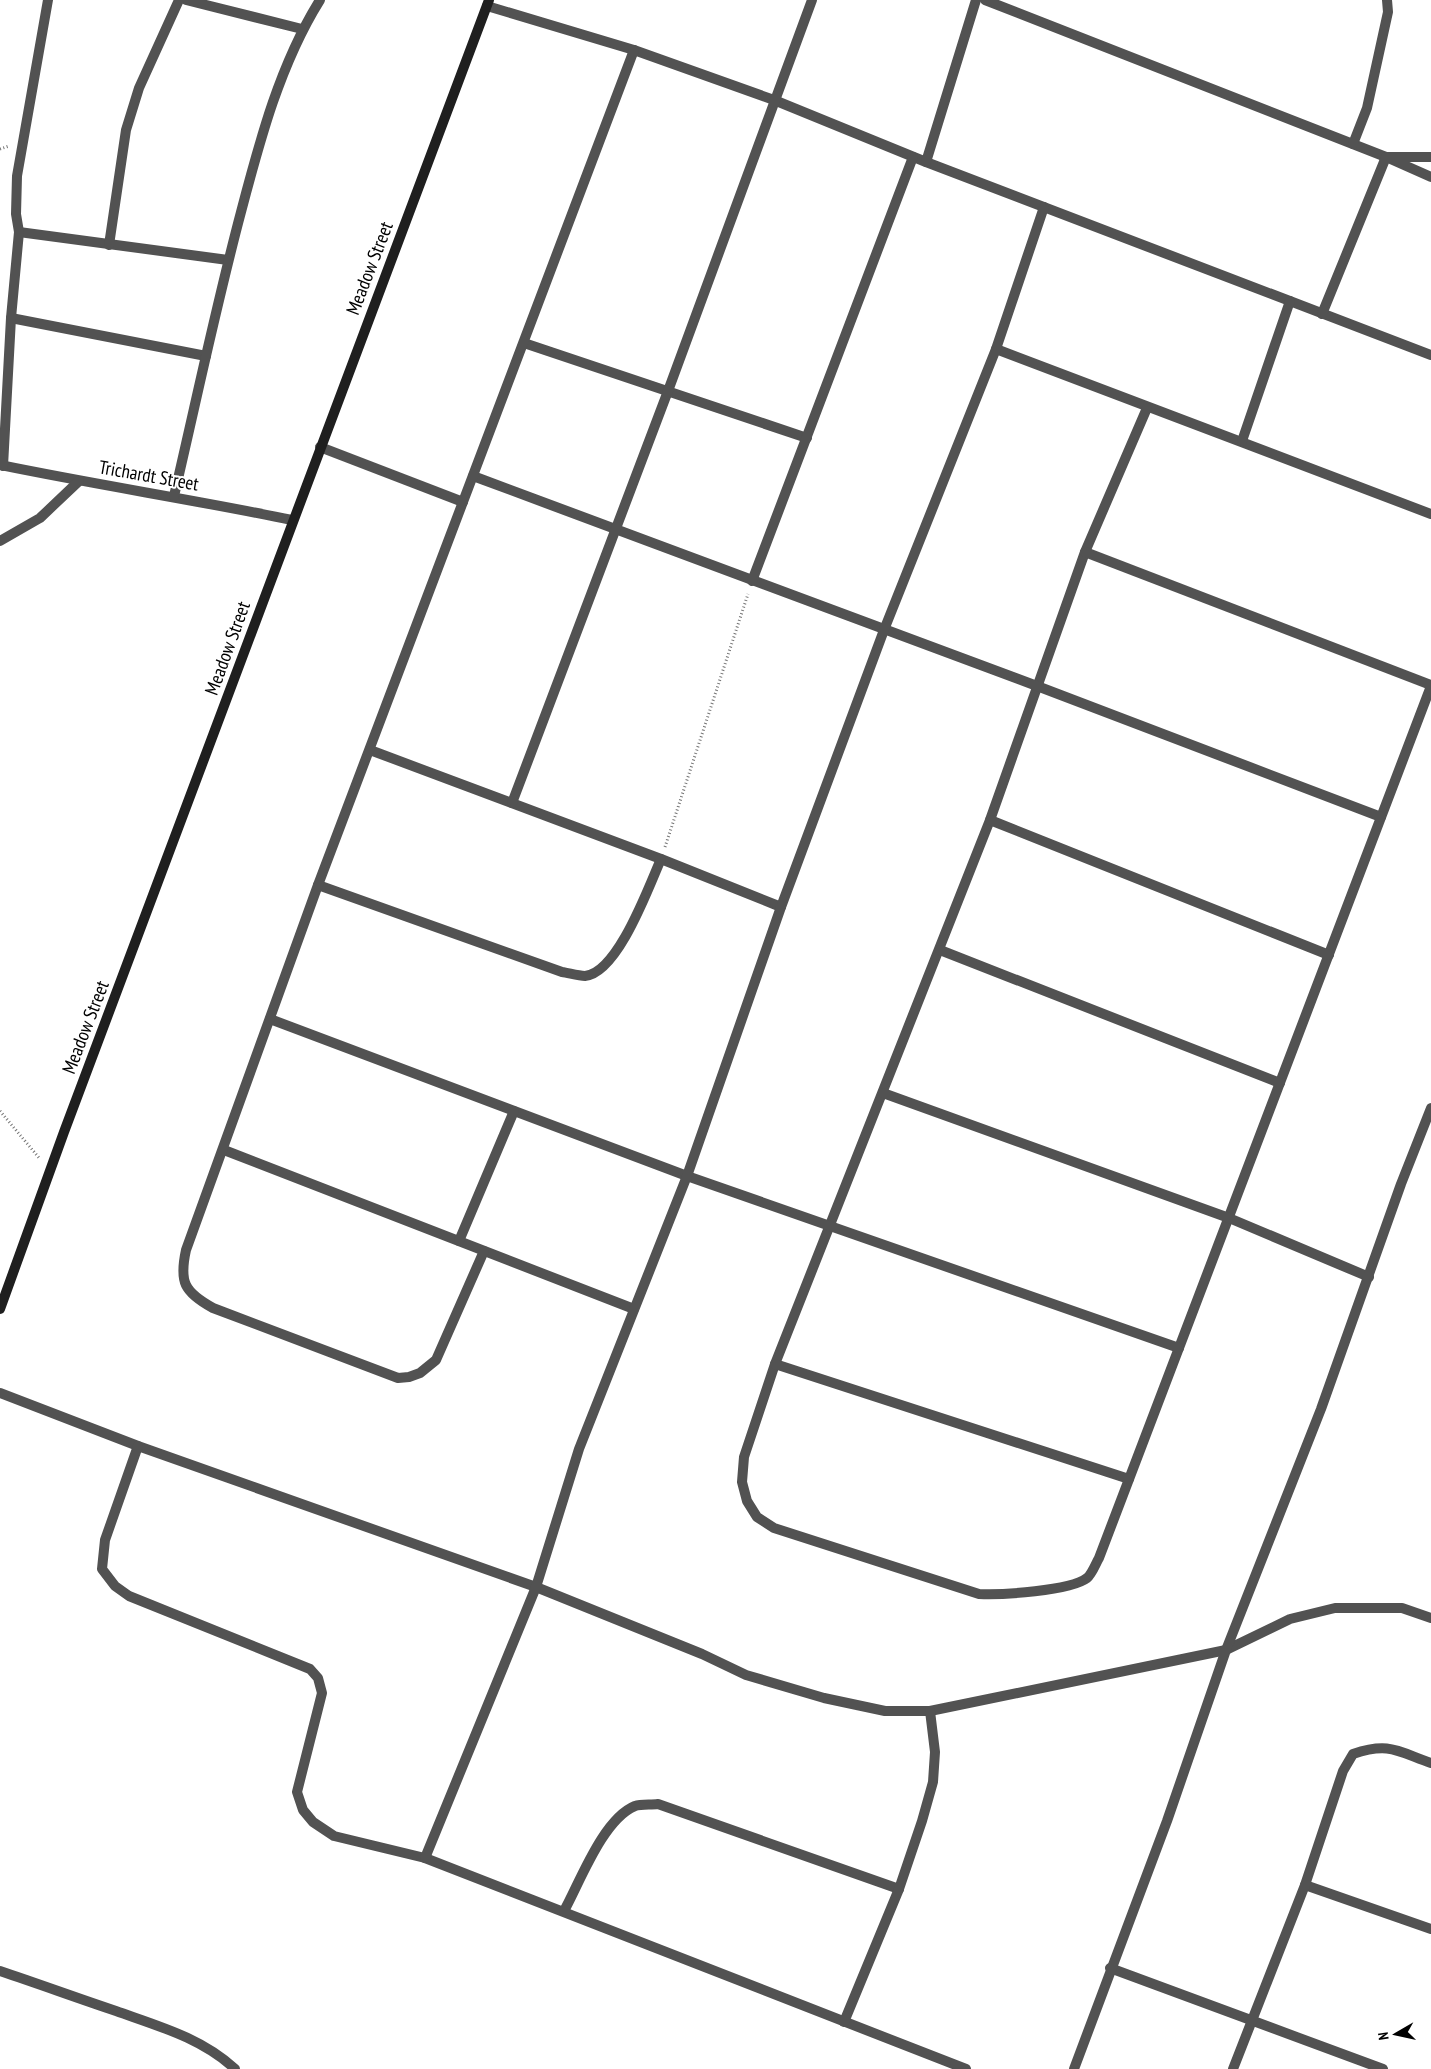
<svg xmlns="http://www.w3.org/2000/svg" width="1431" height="2069" font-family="'PT Sans Narrow',sans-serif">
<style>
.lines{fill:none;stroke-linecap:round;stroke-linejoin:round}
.path{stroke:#747474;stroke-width:3;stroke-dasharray:1 2.5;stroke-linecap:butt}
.street{stroke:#525252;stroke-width:10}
.secondary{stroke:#1f1f1f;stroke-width:10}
.labels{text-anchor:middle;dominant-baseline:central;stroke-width:4;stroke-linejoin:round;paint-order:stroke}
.street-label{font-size:19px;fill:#000;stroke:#fff}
</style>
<rect width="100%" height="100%" fill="#fff"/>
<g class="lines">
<!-- path -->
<g class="path">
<polyline points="0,149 9,146"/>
<polyline points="665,847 748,594"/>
<polyline points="0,1111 40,1159"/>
</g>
<!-- street -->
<g class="street">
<polyline points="186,0 302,29"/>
<polyline points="985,0 1386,157 1431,177"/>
<polyline points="487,6 634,50 774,100 926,162 1431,355"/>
<polyline points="1353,144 1367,108 1388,12 1387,0"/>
<polyline points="926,162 976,0"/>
<polyline points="19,232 228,260"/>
<polyline points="109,245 126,130 139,88 179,0"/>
<polyline points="1322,314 1386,157 1431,157"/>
<polyline points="11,318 206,356"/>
<polyline points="524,343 807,438"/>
<polyline points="996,349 1431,514"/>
<path d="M1147,408L1085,552L990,820L775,1364L744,1457L742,1482L747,1501L757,1517L774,1528L979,1594C1001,1595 1070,1591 1087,1578C1092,1574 1096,1563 1099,1558L1431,686"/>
<polyline points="1242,441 1290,301"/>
<polyline points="320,447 463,502"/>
<path d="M0,465C97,485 195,500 292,520"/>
<polyline points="3,466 11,318 19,232 16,214 17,176 48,0"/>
<polyline points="473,476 1037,686 1381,817"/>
<path d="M174,496C196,402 216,306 241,212C260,140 280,64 320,0"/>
<polyline points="0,541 40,518 79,481"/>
<polyline points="1085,552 1431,685"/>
<polyline points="752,581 913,157"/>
<polyline points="370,750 661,859 781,907"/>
<polyline points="512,803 668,391 812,0"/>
<polyline points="990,820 1329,955"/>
<path d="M318,885L562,972C569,973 578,976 585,976C618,973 649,886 661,859"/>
<polyline points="940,950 1280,1083"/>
<polyline points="270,1019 687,1176 1179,1348"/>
<polyline points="883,1093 1229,1218 1369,1277"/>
<polyline points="224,1150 634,1309"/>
<polyline points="459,1241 514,1111"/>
<path d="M484,1251L436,1360L420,1373L409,1377L398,1378L213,1308C184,1292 179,1282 186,1250L318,885L634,50"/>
<polyline points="775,1364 1129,1479"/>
<polyline points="0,1393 138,1446 536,1587 702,1654 746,1675 824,1698 885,1711 930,1711 1226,1650 1290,1619 1335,1608 1402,1608 1431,1618"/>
<polyline points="138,1446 105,1540 102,1569 115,1586 129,1596 310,1669 318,1678 322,1693 297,1792 303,1810 313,1822 334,1836 425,1858 966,2069"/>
<polyline points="425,1858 536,1587 579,1449 687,1176 781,907 884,630 996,349 1044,207"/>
<polyline points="1305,1885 1431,1929"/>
<path d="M564,1911C580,1882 603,1819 635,1806C641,1804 651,1805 658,1804L899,1889"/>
<polyline points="1110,1968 1383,2069"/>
<path d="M0,1971C39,1984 77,1998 116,2011C158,2026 202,2038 235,2069"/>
<polyline points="844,2022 899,1889 922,1821 933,1782 935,1752 930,1711"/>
<polyline points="1074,2069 1167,1821 1226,1650 1321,1409 1401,1184 1431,1108"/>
<path d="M1233,2069L1305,1885L1343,1771L1353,1754C1389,1742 1397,1751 1431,1763"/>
</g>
<!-- secondary -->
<polyline class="secondary" points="0,1309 64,1132 489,0"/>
</g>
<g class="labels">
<!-- street labels -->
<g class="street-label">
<text transform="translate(369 268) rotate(-69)">Meadow Street</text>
<text transform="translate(149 475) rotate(10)">Trichardt Street</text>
<text transform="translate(227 648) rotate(-70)">Meadow Street</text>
<text transform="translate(85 1027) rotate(-69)">Meadow Street</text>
</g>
</g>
<!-- north arrow -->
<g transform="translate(1396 2034) rotate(261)" stroke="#ffffff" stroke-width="4" paint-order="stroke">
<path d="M0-4L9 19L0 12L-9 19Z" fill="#000000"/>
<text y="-8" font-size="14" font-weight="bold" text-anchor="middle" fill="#000000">N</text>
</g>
</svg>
